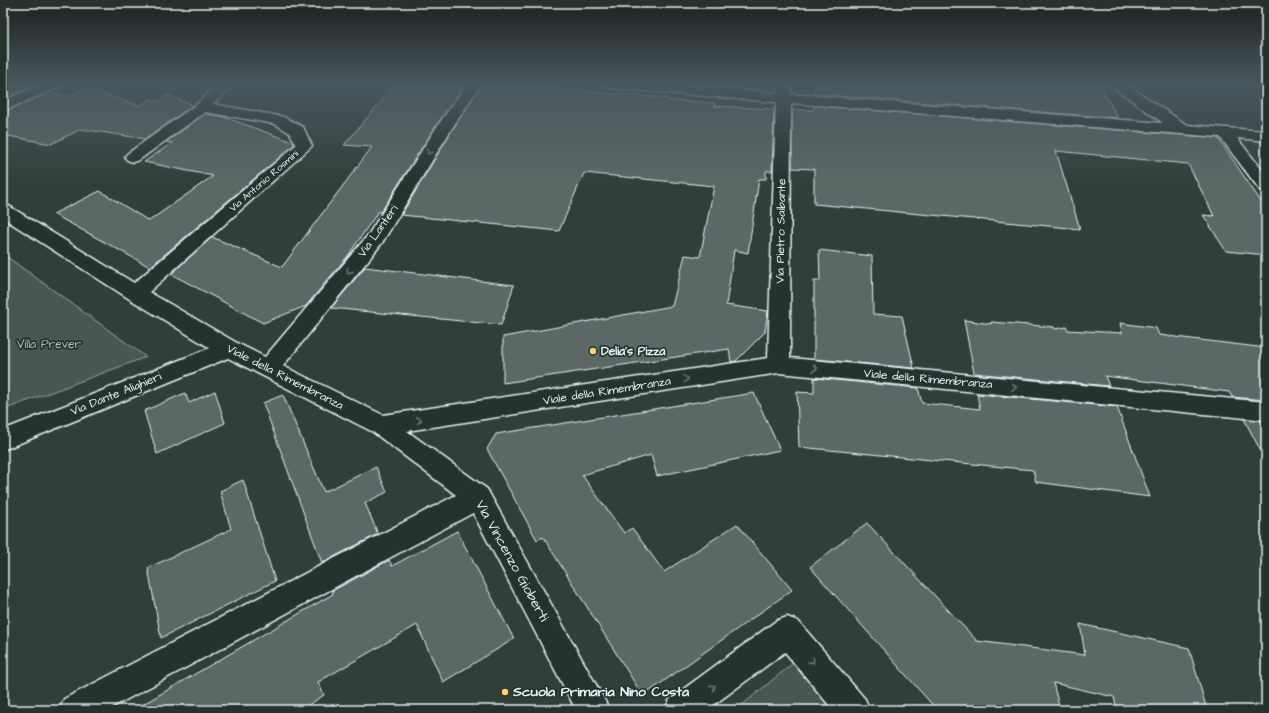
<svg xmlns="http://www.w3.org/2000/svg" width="1269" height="713" font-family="'Architects Daughter',sans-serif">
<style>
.green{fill:#495651;stroke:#98a4a4}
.building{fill:#5c6865;stroke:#e8f1f8}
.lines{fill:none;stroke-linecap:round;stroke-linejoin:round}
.minor-casing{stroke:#e8f1f8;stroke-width:3}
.minor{fill:#26332d;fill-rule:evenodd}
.oneway{stroke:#6a7674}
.poi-dot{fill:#ffd166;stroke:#26332d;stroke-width:1.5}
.labels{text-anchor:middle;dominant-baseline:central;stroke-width:3.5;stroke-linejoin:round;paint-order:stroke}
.far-street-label{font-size:10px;fill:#e8f1f8;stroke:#26332d}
.street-label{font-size:12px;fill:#e8f1f8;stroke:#26332d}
.park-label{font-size:12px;fill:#b0bbbe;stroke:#26332d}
.poi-label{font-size:12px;font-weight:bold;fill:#e8f1f8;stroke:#26332d;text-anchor:start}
.near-street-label{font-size:14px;fill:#e8f1f8;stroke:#26332d}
.near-poi-label{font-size:14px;font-weight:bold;fill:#e8f1f8;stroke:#26332d;text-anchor:start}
</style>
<rect width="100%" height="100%" fill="#323e39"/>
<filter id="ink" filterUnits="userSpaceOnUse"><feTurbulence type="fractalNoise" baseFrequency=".025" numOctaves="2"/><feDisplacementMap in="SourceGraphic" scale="8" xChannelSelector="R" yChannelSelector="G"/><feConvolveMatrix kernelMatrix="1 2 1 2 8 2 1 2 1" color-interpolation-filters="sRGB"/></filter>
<g filter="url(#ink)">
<!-- green -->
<g class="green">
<polygon points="3,254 146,357 3,410"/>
<polygon points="798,659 840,710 736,710"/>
</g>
<!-- building -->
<g class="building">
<polygon points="3,84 25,84 33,86 3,99"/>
<polygon points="396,84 464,85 435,127 381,212 378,212 347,257 306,306 263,323 171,274 212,237 282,267 372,147 344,145"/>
<polygon points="493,84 667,98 667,100 715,103 714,106 774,109 772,171 766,171 766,179 759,179 748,253 734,250 726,305 768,311 765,332 736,361 731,362 729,349 503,383 503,337 672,306 685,255 700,257 714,186 584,173 559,231 401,215 453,129 481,86 491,87"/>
<polygon points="814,84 1099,84 1118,118 814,94"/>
<polygon points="85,88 140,106 150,99 160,101 167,95 193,105 146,139 81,129 51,144 3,135 3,112 51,92 66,97"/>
<polygon points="814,106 1218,138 1266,209 1266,255 1226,251 1203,215 1214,216 1188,164 1056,151 1080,229 814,204 814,169 792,168 792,110 814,110"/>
<polygon points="205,114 224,117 293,142 294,145 150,267 53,214 100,191 149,221 213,176 144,162 172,143 166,142"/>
<polygon points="819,250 872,256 873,314 902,316 914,368 814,359 814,281 820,281"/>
<polygon points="365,267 514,285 501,325 331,308"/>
<polygon points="964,320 991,324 991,322 1054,327 1055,329 1067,327 1067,330 1122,333 1120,323 1156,328 1159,335 1266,348 1266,400 1232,397 1229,392 1105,376 1109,386 974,373"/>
<polygon points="814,378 918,388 922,403 980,409 977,394 1117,407 1150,497 1036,482 1033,470 799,447 797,392 814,393"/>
<polygon points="215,391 225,423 157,454 144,411 185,393 189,403"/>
<polygon points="754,393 780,450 657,476 651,455 582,475 624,533 632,528 664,572 737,524 792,590 643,696 543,537 537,540 487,449 496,434"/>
<polygon points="283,395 324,492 376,467 387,492 365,503 378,534 322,563 263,403"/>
<polygon points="1244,419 1266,421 1266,461"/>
<polygon points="243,480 275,581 161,638 148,568 231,529 220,491"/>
<polygon points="867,523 977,641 1085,655 1080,624 1189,648 1207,710 1117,710 1114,697 1053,683 1060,710 937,710 810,567"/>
<polygon points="457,531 514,639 443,682 417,625 318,682 324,695 301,710 133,710 333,594 332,591 389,560 392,566"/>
</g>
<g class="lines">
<!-- minor casing -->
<g class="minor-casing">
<g id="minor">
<polygon points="42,84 61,84 59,87 3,111 3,101"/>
<polygon points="218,84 234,84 213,104 284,117 303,127 312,146 149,292 237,343 265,357 368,235 436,128 467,84 481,84 452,128 382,243 283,366 383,415 768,358 776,102 609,88 604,87 602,84 665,84 777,93 777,84 791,84 791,94 1163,123 1109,84 1126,84 1187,125 1266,131 1266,141 1237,138 1266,175 1266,191 1260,190 1220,137 791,103 790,358 1266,402 1266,420 779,373 407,431 487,489 604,699 609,710 576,710 473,513 107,710 59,710 64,699 456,495 373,432 228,358 3,450 3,430 210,348 128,298 3,218 3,205 9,206 134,283 296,145 290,133 275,124 205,112 139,160 133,162 127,160 125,157 127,154 197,104"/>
<polygon points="787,617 798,621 865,699 870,710 833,710 785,652 707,710 665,710 670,699 776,621"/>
</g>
</g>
<!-- minor -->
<use href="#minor" class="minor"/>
</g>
<!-- one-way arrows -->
<defs><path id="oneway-chevron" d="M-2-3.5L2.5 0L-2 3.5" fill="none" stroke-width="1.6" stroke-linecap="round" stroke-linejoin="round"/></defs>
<g class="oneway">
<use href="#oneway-chevron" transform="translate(429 152) rotate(122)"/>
<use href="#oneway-chevron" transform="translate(349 271) rotate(129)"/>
<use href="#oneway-chevron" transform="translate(815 368) rotate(5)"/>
<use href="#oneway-chevron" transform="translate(686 379) rotate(-9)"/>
<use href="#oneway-chevron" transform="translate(1014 387) rotate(5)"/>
<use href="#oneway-chevron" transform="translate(419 420) rotate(-9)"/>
<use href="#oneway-chevron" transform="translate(812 661) rotate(49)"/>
<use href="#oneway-chevron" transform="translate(713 687) rotate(-36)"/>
</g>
</g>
<!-- sky -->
<linearGradient id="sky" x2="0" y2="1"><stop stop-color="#1c221f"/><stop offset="0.46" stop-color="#49585f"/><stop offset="1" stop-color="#49585f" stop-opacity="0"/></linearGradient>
<rect width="1269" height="184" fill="url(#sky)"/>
<!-- markers -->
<g class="poi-dot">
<circle cx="593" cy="351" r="4"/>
<circle cx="505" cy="692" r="4"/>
</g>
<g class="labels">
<!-- far-street labels -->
<g class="far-street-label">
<text transform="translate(264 181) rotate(-41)">Via Antonio Rosmini</text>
</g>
<!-- street labels -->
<g class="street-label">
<text transform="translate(378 231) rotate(-55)">Via Lanteri</text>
<text transform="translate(781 231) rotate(-89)">Via Pietro Saibante</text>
<text transform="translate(285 377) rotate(27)">Viale della Rimembranza</text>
<text transform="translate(928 379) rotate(5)">Viale della Rimembranza</text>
<text transform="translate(607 391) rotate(-9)">Viale della Rimembranza</text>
<text transform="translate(116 394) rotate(-22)">Via Dante Alighieri</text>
</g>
<!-- park labels -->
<g class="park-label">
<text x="49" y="344">Villa Prever</text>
</g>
<!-- poi labels -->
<g class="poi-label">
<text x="601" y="351">Delia's Pizza</text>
</g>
<!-- near-street labels -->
<g class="near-street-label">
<text transform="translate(512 561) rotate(61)">Via Vincenzo Gioberti</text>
</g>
<!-- near-poi labels -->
<g class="near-poi-label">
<text x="513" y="692">Scuola Primaria Nino Costa</text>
</g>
</g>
<!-- margin -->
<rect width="1269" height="713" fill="none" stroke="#26332d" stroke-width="16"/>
<rect x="8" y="8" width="1253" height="697" fill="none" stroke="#e8f1f8" stroke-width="1.5" filter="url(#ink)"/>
</svg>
